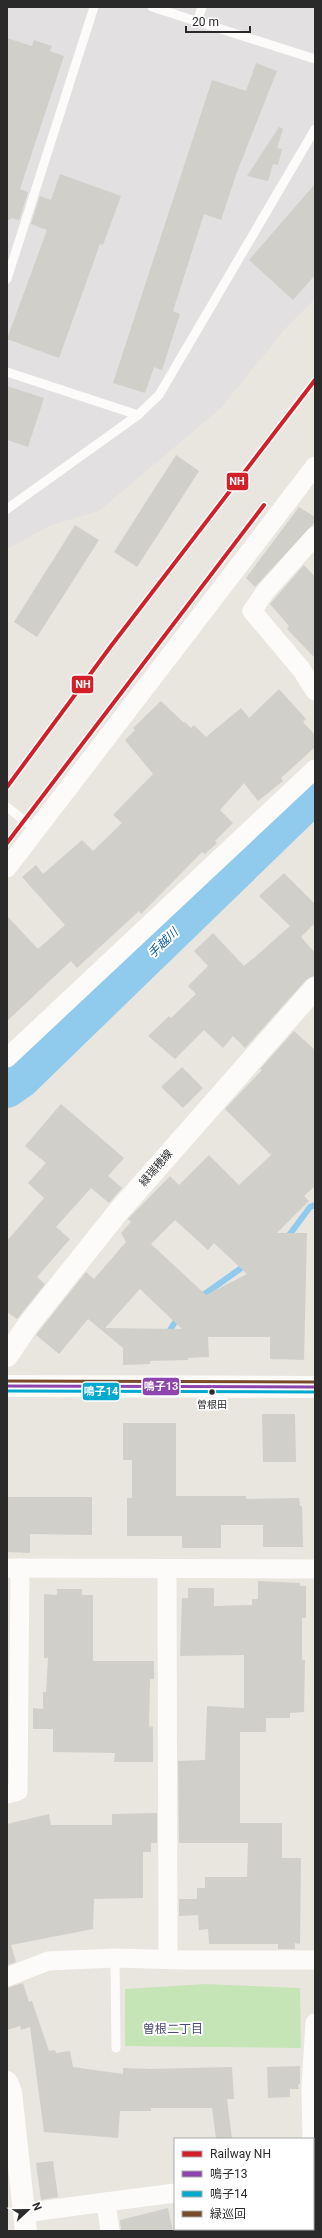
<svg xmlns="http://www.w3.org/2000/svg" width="322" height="2238" font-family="Roboto,'Noto Sans JP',sans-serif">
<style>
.industrial{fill:#e3e0e2}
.green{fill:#c5e5b7}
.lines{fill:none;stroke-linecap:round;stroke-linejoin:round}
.stream{stroke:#90caec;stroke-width:6}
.river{stroke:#90caec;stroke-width:38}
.building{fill:#d1cfca;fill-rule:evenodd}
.lane{stroke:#fcfbfa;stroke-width:9}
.street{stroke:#fcfbfa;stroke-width:19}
.secondary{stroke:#fcfbfa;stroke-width:22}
.bus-1-casing{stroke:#fff;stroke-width:6}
.bus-2-casing{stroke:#fff;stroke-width:6}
.bus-3-casing{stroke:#fff;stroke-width:6}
.bus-1{stroke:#8e44ad;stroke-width:3}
.bus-2{stroke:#00a9ce;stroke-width:3}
.bus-3{stroke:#7a4b2a;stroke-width:3}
.rail-1-casing{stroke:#fff;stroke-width:7}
.rail-1{stroke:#d12027;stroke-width:4}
.bus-dot{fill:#2a2a2a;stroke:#fff;stroke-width:1.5}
.labels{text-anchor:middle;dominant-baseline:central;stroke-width:4;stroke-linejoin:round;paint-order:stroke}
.bus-label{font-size:10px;fill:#2a2a2a;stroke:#fff}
.street-label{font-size:11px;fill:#2a2a2a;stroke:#fff}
.water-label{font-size:12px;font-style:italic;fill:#0a5a9e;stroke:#fff}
.neighbourhood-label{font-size:12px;fill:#494c7c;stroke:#fff}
.line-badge{stroke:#fff;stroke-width:1.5}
.badge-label{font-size:11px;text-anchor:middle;font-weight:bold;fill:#fff}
</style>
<rect width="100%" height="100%" fill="#e8e6df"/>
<!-- industrial -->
<polygon class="industrial" points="7,7 315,7 315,299 285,329 221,408 99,511 51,525 7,549"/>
<!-- green -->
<polygon class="green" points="206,1984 300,1988 301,2048 125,2046 125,1989"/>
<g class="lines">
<!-- stream -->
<g class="stream">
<polyline points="287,1238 310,1207 315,1205"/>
<polyline points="199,1298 247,1264"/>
<polyline points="170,1330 179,1316"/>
</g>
<!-- river -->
<polyline class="river" points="7,1089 20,1080 315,794"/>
</g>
<!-- building -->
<g class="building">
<polygon points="7,38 32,46 34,40 52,46 50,51 64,56 20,189 28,192 19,220 11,218 10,220 7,219"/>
<polygon points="256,63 277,71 237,172 221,220 204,214 173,311 180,314 162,370 154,367 145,393 113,383 212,80 246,91"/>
<polygon points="279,127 283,129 277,148 282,149 278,165 273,164 268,181 247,176"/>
<polygon points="60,174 121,196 103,245 100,244 59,358 7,339 47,230 31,224 40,196 51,200"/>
<polygon points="315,184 315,275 293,300 249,260"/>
<polygon points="7,386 44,398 28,447 7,440"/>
<polygon points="176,455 199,471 137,567 114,552"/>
<polygon points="299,507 315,517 315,522 255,587 246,578"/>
<polygon points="75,525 99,540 37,637 14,622"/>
<polygon points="304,565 315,577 315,658 287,629 289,626 270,604"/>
<polygon points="279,689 306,719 303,722 315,735 315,747 281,778 283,781 258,801 244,783 220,810 233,823 215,841 217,843 205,854 202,852 141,914 139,911 77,968 71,961 7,1021 7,916 38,949 65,925 22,877 36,865 43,874 82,840 93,851 122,823 113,815 153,774 125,740 135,730 133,728 161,701 184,723 185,722 191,728 194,725 206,737 241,708 249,718"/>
<polygon points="284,873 315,904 315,923 301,937 315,953 315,975 306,980 245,1048 233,1036 223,1048 204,1030 175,1059 148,1036 169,1016 171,1018 196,994 188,986 208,966 194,951 213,933 244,966 255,957 290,926 259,896"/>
<path d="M294,1031L315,1050V1186L304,1196L309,1201L277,1233H307L304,1360L270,1359V1337H208L209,1357L188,1358V1360L150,1361V1364L123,1365V1348L88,1319L59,1354L36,1335L86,1272L94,1279L126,1242L121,1233L131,1222L128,1219L170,1176L179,1185L209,1155L239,1185L271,1155L225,1109L262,1070L260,1069ZM175,1220L208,1250L214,1243L247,1274L206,1295L151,1244ZM140,1289L182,1329L105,1328Z"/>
<polygon points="182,1067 203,1088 183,1108 161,1087"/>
<polygon points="61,1104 124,1158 108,1176 122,1188 109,1203 91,1188 56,1227 70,1239 37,1277 45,1284 17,1319 7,1312 7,1241 44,1198 28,1183 46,1163 25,1146"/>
<polygon points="262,1414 295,1414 296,1462 263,1462"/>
<polygon points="123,1423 176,1423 176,1496 246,1496 246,1499 299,1498 300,1506 302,1506 303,1547 263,1547 263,1525 221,1525 221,1548 182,1548 182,1536 127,1536 127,1498 132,1498 132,1460 123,1460"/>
<polygon points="7,1497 92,1497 92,1535 30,1534 30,1553 7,1552"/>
<polygon points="258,1581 300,1583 300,1586 306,1586 306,1618 302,1618 302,1660 305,1660 304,1712 290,1713 290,1718 266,1718 266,1732 240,1732 240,1823 282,1823 282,1858 301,1858 300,1944 295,1943 295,1949 278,1949 278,1944 209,1944 208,1929 199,1930 198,1915 179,1916 179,1899 197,1899 197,1888 205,1888 205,1877 247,1877 248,1843 179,1843 178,1761 205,1760 207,1706 244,1708 244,1655 180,1656 182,1598 188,1598 188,1588 214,1588 214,1606 252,1605 252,1599 258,1599"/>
<polygon points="57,1589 82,1589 82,1595 93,1595 93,1661 154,1661 154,1679 150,1679 149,1726 153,1727 153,1762 114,1762 115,1753 53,1752 53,1729 33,1729 33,1708 43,1709 43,1692 46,1692 48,1658 44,1658 44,1594 57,1595"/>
<polygon points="157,1813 157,1843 151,1843 151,1852 143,1852 143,1898 94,1899 93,1929 11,1945 16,1962 7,1965 7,1824 49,1814 51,1825 112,1825 112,1814"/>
<polygon points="23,1983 29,2002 32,2001 49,2051 55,2050 56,2053 70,2051 73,2067 123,2074 123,2068 151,2069 232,2067 234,2099 227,2099 232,2139 216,2139 212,2108 151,2108 151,2111 120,2111 118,2138 44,2132 30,2027 21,2030 20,2026 7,2030 7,1988"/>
<polygon points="300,2066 300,2084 298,2085 299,2089 290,2089 290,2097 268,2098 267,2067"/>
<polygon points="53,2161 58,2197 41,2200 36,2163"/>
<polygon points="168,2208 173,2231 121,2231 120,2220"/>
</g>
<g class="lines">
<!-- lane -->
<g class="lane">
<polyline points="152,7 315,59"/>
<polyline points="197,22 202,7"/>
<polyline points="7,279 94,7"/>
<polyline points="7,372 138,415"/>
<polyline points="7,509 138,415 159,395 315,129"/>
<polyline points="7,807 35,829"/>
<polyline points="115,1958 116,2048"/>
</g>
<!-- street -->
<g class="street">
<polyline points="315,536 265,592 252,611 301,669 315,691"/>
<polyline points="7,868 315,466"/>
<polyline points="7,1058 315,769"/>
<polyline points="7,1568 315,1569"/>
<polyline points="167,1569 168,1959"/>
<polyline points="7,1794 18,1791 20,1568"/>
<polyline points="7,1977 48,1961 115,1958 184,1960 315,1960"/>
<polyline points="312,2139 311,2087 315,2023"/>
<polyline points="313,2162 315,2186"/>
<polyline points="24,2213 106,2202"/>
<polyline points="216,2229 216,2231"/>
<polyline points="110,2231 106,2202 175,2193"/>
</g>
<!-- secondary -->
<g class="secondary">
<polyline points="7,1356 28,1325 118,1212 315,988"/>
<polyline points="7,1386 315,1387"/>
<polyline points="7,2082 11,2092 26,2231"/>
</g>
<!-- bus-1 casing -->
<g class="bus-1-casing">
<polyline id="bus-1" points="7,1386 315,1387"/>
</g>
<!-- bus-2 casing -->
<g class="bus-2-casing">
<polyline id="bus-2" points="7,1391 315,1392"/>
</g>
<!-- bus-3 casing -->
<g class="bus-3-casing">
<polyline id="bus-3" points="7,1381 315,1382"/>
</g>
<!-- bus-1 -->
<use href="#bus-1" class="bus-1"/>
<!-- bus-2 -->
<use href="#bus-2" class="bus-2"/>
<!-- bus-3 -->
<use href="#bus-3" class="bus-3"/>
<!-- rail-1 casing -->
<g class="rail-1-casing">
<g id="rail-1">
<polyline points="7,787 111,646 315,380"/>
<polyline points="7,843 264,505"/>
</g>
</g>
<!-- rail-1 -->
<use href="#rail-1" class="rail-1"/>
</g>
<!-- markers -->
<circle class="bus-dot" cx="212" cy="1392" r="3.5"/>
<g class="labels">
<!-- bus labels -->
<g class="bus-label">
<text x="212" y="1404">曽根田</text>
</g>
<!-- street labels -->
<g class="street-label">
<text transform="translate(156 1168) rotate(-49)">緑瑞穂線</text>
</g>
<!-- water labels -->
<g class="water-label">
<text transform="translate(163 943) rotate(-44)">手越川</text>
</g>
<!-- neighbourhood labels -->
<g class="neighbourhood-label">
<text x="173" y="2029">曽根二丁目</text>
</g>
</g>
<g class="line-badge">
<rect x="226" y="472" width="23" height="19" rx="4" fill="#d12027"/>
<rect x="71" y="675" width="23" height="19" rx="4" fill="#d12027"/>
<rect x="142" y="1377" width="38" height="19" rx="4" fill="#8e44ad"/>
<rect x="82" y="1382" width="38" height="19" rx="4" fill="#00a9ce"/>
</g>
<g class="badge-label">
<text x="237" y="485">NH</text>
<text x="83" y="688">NH</text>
<text x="161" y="1390">鳴子13</text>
<text x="101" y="1395">鳴子14</text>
</g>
<!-- border -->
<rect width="322" height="2238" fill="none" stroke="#2a2a2a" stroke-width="16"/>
<!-- legend -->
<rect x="174" y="2138" width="140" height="92" fill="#ffffff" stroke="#aaaaaa"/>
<rect x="182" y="2151" width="20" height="6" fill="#d12027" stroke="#aaaaaa"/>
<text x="210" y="2158" font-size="12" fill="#2a2a2a">Railway NH</text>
<rect x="182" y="2171" width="20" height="6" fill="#8e44ad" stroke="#aaaaaa"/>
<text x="210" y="2178" font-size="12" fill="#2a2a2a">鳴子13</text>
<rect x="182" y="2191" width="20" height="6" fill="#00a9ce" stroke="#aaaaaa"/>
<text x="210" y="2198" font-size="12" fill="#2a2a2a">鳴子14</text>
<rect x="182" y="2211" width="20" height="6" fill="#7a4b2a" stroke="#aaaaaa"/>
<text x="210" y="2218" font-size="12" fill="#2a2a2a">緑巡回</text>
<!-- north arrow -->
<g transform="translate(28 2210) rotate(68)" stroke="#ffffff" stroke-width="3" paint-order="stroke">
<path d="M0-3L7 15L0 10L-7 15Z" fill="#2a2a2a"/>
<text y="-6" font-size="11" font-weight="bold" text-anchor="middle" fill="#2a2a2a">N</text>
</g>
<!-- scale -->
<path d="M186 26v6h64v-6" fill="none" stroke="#2a2a2a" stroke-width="2"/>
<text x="192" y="26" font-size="12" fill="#2a2a2a" stroke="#ffffff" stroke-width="3" paint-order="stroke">20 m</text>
</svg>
